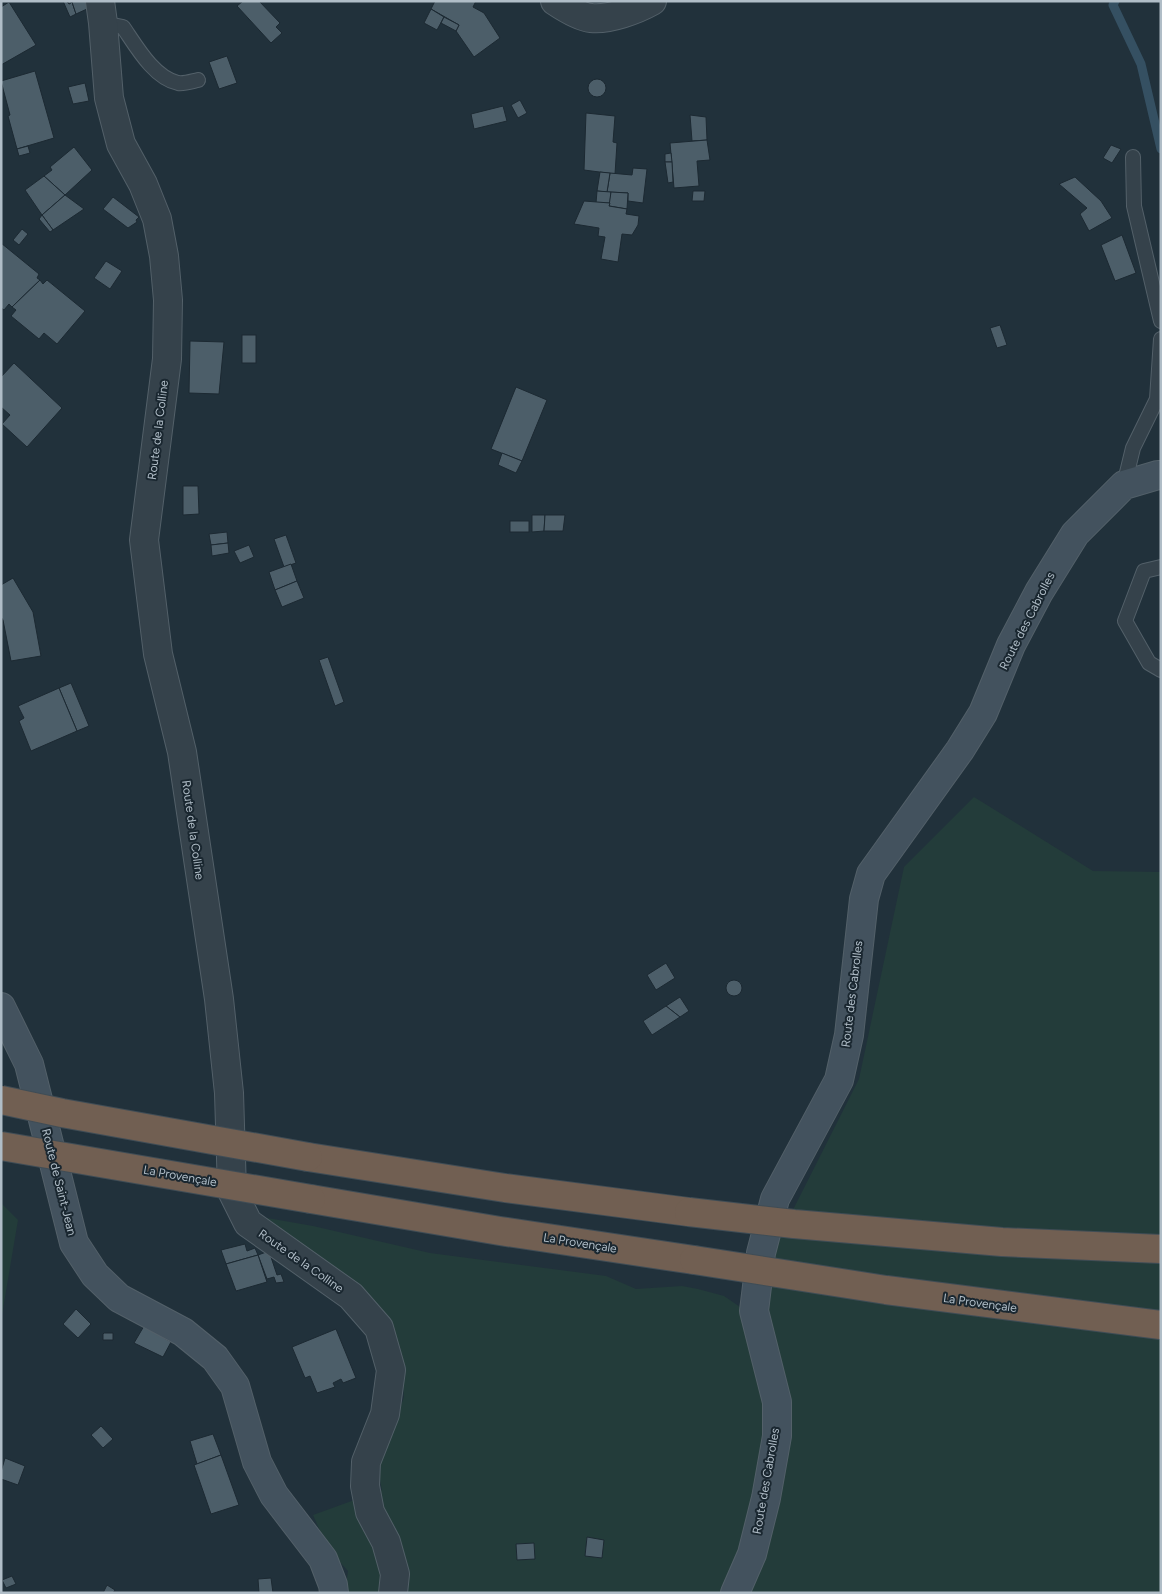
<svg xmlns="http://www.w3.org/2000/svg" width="1162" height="1594" font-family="Figtree,sans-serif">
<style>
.green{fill:#233c3a}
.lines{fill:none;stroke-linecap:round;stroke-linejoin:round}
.stream{stroke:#355062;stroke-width:9}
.building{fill:#4c5e69;stroke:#1c2932}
.lane-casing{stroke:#536069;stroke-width:16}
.street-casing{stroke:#536069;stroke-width:30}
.secondary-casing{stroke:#536069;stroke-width:30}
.highway-casing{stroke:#404d56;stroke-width:30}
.lane{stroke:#35424b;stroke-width:14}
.street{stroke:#35424b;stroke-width:28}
.secondary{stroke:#43525e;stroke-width:28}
.highway{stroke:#715f52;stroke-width:28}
.highway-bridge-casing{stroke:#404d56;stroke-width:30;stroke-linecap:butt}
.highway-bridge{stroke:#715f52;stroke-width:28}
.labels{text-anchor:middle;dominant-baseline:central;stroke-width:4;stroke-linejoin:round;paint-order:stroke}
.street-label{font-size:12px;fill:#b0bdc7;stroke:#1a2730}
</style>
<rect width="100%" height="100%" fill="#21313b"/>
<!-- green -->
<g class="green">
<polygon points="974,797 1093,871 1161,872 1161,1593 345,1593 348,1571 328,1549 313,1515 382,1490 378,1471 404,1397 400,1347 382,1317 256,1216 313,1226 430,1253 606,1276 636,1289 682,1286 698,1289 724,1296 743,1309 859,1079 904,867"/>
<polygon points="1,1203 18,1220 1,1321"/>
</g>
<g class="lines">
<!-- stream -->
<polyline class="stream" points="1115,1 1113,5 1141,64 1161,149"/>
</g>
<!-- building -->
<g class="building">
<polygon points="63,1 67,1 69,4 72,2 76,14 70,17"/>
<polygon points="67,1 86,1 87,9 76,14 72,2 69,4"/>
<polygon points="243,1 259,1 280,23 276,27 282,33 271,43 237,6"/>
<polygon points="435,1 476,1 473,7 484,13 500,38 474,57 456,31 459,25 431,9"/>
<polygon points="9,2 36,45 1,65 1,7"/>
<polygon points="431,9 444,17 437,30 424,23"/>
<polygon points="444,17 459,25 456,31 441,23"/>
<polygon points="227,56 237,83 219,89 209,62"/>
<polygon points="35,71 54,138 17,149 8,116 10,115 1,81"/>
<circle cx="597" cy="88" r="9"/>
<polygon points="85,83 89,101 73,104 68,87"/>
<polygon points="520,100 527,113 518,118 511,105"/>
<polygon points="503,106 507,121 474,129 471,114"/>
<polygon points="586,113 615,116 613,142 617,143 615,174 584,170"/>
<polygon points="690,115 706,117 707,140 692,141"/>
<polygon points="707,140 710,160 697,161 699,186 674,188 670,143"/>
<polygon points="1111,145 1121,149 1112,163 1103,158"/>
<polygon points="28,146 30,153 19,156 17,149"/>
<polygon points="74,147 92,170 65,195 44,176 52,170 50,167"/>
<polygon points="671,153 672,162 665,162 665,154"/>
<polygon points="665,162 672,162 673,182 668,183"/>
<polygon points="633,168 647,169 643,203 628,201 628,193 607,192 610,173 632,175"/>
<polygon points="600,172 610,173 607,192 597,191"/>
<polygon points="44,176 65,195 42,215 25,190"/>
<polygon points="1075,177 1101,201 1112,218 1089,231 1080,214 1087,208 1059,184"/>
<polygon points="597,191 611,192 610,203 596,203"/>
<polygon points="693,191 705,191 704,201 692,201"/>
<polygon points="611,192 628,193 627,209 609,206"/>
<polygon points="65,195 84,209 53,230 42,215"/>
<polygon points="113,197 139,217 136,220 137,222 128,228 103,209"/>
<polygon points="584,201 610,203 609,206 627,209 626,214 639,216 638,225 632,235 622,234 618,262 601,259 605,237 598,236 599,228 574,224"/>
<polygon points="42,215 53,230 50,232 39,219"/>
<polygon points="22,229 28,234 19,245 13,240"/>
<polygon points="1122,235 1136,273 1115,281 1101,245"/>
<polygon points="1,243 39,274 37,278 40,280 12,307 9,304 4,310 1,308"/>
<polygon points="106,261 122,271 110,289 94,278"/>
<polygon points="40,280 43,284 47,280 85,311 57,344 44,333 39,339 11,316 16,310 12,307"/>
<polygon points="1000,325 1007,345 997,348 990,328"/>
<rect x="242" y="335" width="14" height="28"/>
<polygon points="190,341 224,342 219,394 189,393"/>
<polygon points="14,363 62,408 27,447 2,424 10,415 1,407 1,377"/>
<polygon points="516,387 547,400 522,461 491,449"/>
<polygon points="502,453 522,461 516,473 498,465"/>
<polygon points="183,486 198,486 199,514 183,515"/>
<polygon points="532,515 545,515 544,531 532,532"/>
<polygon points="545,515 565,515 563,531 544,531"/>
<rect x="510" y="521" width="19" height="11"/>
<polygon points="227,532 228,543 211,545 209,534"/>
<polygon points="286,535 296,563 284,567 274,539"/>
<polygon points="228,543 229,553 212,556 211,545"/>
<polygon points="249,545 254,557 240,563 234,551"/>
<polygon points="291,564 297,581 275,590 269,572"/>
<polygon points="13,578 33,612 41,656 11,661 3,620 1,617 1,585"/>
<polygon points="297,581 304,598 282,607 275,590"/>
<polygon points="328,657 344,702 335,706 319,660"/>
<polygon points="71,683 89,726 77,731 59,688"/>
<polygon points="59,688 77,731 31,751 19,721 24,718 18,706"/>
<polygon points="666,963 675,978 656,990 647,975"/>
<circle cx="734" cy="988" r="8"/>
<polygon points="680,997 689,1011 680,1017 666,1006"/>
<polygon points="666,1006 680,1017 652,1035 643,1021"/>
<polygon points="245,1244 247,1251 255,1248 258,1255 226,1264 221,1250"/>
<polygon points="269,1251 277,1275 281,1274 284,1282 276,1283 274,1277 267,1279 258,1255"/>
<polygon points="258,1255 267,1282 236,1291 226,1264"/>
<polygon points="76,1309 91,1324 78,1338 63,1324"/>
<polygon points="144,1326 171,1342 163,1357 134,1343"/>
<polygon points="336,1329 356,1378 343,1383 341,1379 333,1383 335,1387 317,1393 310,1376 305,1378 292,1347"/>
<polygon points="104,1333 113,1333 113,1340 103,1340 103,1334"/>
<polygon points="101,1426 113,1439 103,1448 91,1435"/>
<polygon points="213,1434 221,1455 197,1464 190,1441"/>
<polygon points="221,1455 239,1505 211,1514 194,1465"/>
<polygon points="5,1458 25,1466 18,1485 1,1479 1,1472"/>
<polygon points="587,1537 604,1540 602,1558 585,1556"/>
<polygon points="534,1543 535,1559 517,1560 516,1544"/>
<polygon points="12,1576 16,1584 6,1588 2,1580"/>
<polygon points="271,1578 273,1593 259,1593 258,1579"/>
<polygon points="107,1585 115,1590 113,1593 103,1593"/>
</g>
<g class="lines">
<!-- lane casing -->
<g class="lane-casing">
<g id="lane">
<path d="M103,23L123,27C136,46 154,78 178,83C184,84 193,81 198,80"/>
<polyline points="1133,157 1134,206 1161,321"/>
<polyline points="1124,485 1133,448 1157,399 1161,339"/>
<polyline points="1161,567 1144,571 1125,621 1149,663 1161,670"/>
</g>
</g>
<!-- street casing -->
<g class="street-casing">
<g id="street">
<polyline points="100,1 103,23 109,98 121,144 143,184 157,219 164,256 168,300 167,359 144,540 158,654 182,752 219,999 229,1093 232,1191 248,1223 351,1296 379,1328 391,1370 385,1414 366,1462 365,1486 370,1512 386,1542 395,1574 393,1593"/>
<path d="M555,1C564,7 581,17 591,18C609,20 636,10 652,1"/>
</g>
</g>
<!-- secondary casing -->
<g class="secondary-casing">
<g id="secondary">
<polyline points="1,1007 29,1064 74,1243 95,1275 119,1298 183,1332 215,1358 235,1386 257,1462 274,1495 323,1559 333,1585 334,1593"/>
<polyline points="735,1593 752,1554 766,1498 777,1436 777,1402 754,1311 761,1253 775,1199 839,1080 849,1035 864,899 871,874 960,750 983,713 1011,645 1039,592 1075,534 1124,485 1158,475 1161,475"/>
</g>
</g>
<!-- highway casing -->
<g class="highway-casing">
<g id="highway">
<polyline points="308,1157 505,1188 689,1212"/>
<polyline points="311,1199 500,1231 694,1260"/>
</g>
</g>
<!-- lane -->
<use href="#lane" class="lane"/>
<!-- street -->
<use href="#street" class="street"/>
<!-- secondary -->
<use href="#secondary" class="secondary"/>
<!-- highway -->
<use href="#highway" class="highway"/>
<!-- highway-bridge casing -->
<g class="highway-bridge-casing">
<g id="highway-bridge">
<polyline points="1,1100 62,1113 308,1157"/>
<polyline points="1,1146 311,1199"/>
<polyline points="689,1212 794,1224 1002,1242 1161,1249"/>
<polyline points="694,1260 886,1290 1161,1325"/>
</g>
</g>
<!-- highway-bridge -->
<use href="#highway-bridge" class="highway-bridge"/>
</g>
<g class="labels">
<!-- street labels -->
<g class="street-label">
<text transform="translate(158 430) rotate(-83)">Route de la Colline</text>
<text transform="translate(1027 621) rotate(-63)">Route des Cabrolles</text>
<text transform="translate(193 830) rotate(82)">Route de la Colline</text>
<text transform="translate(852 994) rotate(-83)">Route des Cabrolles</text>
<text transform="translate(180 1176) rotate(10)">La Provençale</text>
<text transform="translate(59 1182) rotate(76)">Route de Saint-Jean</text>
<text transform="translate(580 1243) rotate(9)">La Provençale</text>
<text transform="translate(301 1261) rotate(35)">Route de la Colline</text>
<text transform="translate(980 1303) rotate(8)">La Provençale</text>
<text transform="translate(766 1481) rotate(-80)">Route des Cabrolles</text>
</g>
</g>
<!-- border -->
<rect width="1162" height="1594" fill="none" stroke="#b0bdc7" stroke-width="5"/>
</svg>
